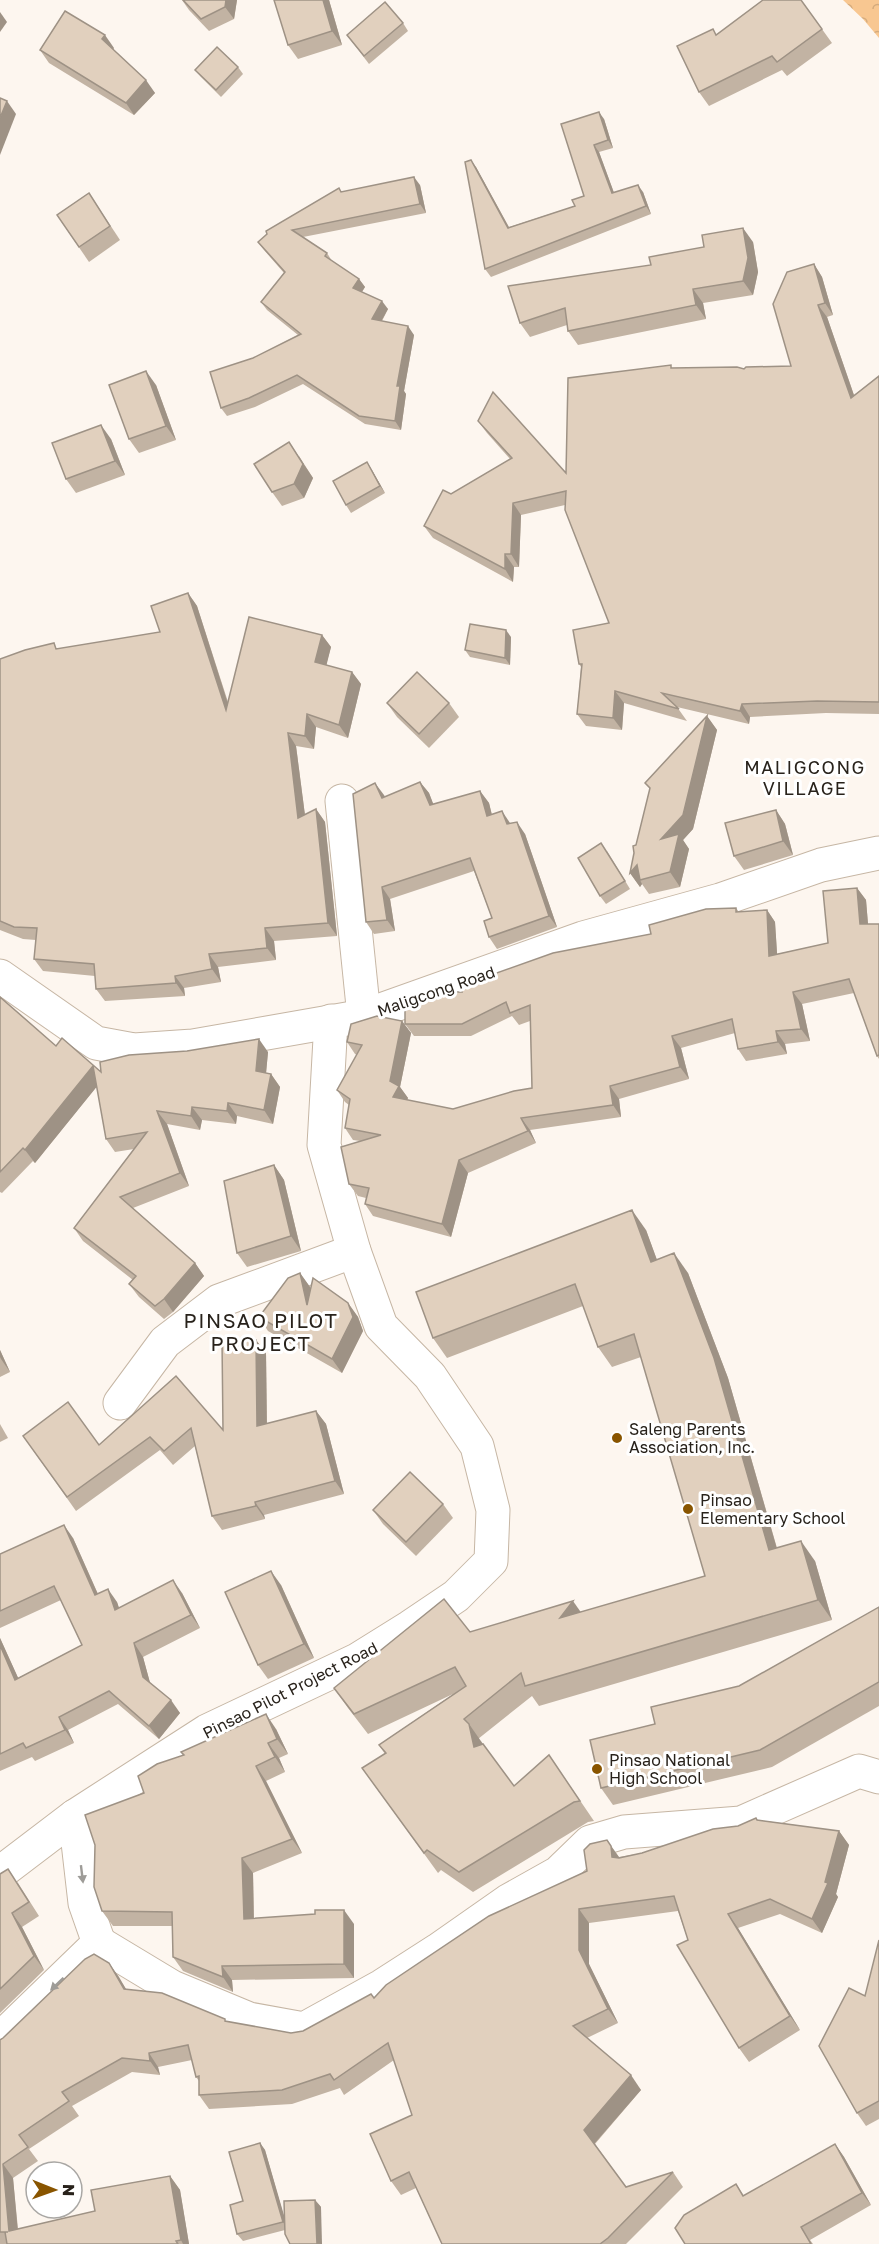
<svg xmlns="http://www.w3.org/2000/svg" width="879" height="2244" font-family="'Golos Text',sans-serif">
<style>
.forest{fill:url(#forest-crowns)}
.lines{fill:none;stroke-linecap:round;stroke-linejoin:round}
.minor-casing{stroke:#c6b6a4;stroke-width:35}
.minor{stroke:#fff;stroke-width:33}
.wall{fill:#c2b3a3}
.shaded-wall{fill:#9e9285}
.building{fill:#e1d0be;stroke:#9e9285;stroke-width:1.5}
.oneway{fill:#9e9c98}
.poi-dot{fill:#895500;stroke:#fff;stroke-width:2}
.labels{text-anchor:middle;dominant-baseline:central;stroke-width:6;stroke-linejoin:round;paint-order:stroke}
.street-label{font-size:16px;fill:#28221b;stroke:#fff}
.poi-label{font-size:16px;fill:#28221b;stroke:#fff;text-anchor:start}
.neighbourhood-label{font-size:18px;letter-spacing:1.5px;fill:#28221b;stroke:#fff}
.quarter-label{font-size:20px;letter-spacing:1.5px;fill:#28221b;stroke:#fff}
</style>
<defs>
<pattern id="forest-crowns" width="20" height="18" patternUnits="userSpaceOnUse" patternTransform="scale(1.5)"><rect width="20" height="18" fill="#f8c791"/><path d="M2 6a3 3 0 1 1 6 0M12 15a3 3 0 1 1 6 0" fill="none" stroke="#d5ab7c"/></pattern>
</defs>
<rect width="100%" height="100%" fill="#fdf6ef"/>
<!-- forest -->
<polygon class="forest" points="843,0 879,0 879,38 863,19"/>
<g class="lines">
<!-- minor casing -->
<g class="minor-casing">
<g id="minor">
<polyline points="342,801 364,1016"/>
<polyline points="0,976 96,1043 134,1050 193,1046 364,1016 583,938 720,900 821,865 879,853"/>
<polyline points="120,1403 165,1342 219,1301 354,1251"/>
<polyline points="75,1816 85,1903 99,1943"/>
<polyline points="0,1873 75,1816 207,1731 357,1660 410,1627 456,1596 491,1561 493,1510 477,1446 430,1376 381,1326 354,1251 324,1145 331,1021"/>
<polyline points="99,1943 172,1987 249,2019 304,2029 382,1986 438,1950 508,1901 558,1873 590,1842 624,1832 741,1823 859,1771 879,1777"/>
<polyline points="0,2039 99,1943"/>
</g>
</g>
<!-- minor -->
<use href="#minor" class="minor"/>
</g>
<!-- wall -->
<g class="wall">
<polygon points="182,0 237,0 234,19 209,31 189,10"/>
<polygon points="274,0 329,0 342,45 298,59 288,45"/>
<polygon points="801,0 832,43 787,76 782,70 709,106 699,92 717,34"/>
<polygon points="403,23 408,31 369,64 347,35"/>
<polygon points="114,48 113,49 155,93 134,115 49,63 40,50"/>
<polygon points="238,67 243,74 221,97 201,77 195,70"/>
<polygon points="604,119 613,148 599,152 614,193 643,192 651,214 491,277 485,269 476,167 509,227 575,206 584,196 561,124"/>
<polygon points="420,185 426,213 303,237 327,253 332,261 359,279 365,287 362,292 388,309 382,321 414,335 404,391 406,394 401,430 365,424 303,384 255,407 227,416 221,408 253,358 298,335 267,310 261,302 284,273 264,250 258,242 341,192"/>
<polygon points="89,193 120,240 89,262 57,215"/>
<polygon points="753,242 758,272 753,295 703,303 706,319 578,345 568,331 567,325 530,337 520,323 651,265"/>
<polygon points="814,264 822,277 833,315 827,317 854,395 879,376 879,714 826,713 750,717 749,724 677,707 687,721 624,703 622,730 586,726 577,714 581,667 579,664 609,623 565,505 521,515 519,567 514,567 513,582 433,538 424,526 451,494 510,459 487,433 478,421 566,473 672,368 744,369 791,366"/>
<polygon points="156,385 176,440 139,453 129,439"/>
<polygon points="111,439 125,475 76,493 66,479"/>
<polygon points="299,456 313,478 304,498 282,506 272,492"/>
<polygon points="367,462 385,493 351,513 346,505"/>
<polygon points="188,593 197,606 228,702 322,635 331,647 326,665 352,672 361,684 348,738 316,727 314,749 296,746 305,815 316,809 325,822 337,936 274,941 276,960 218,967 221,982 184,988 185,996 105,1001 96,989 95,976 43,971 34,959 36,940 23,939 0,930 0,659 160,632"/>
<polygon points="511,637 510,665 470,657 465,650"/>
<polygon points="387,703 449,703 459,717 429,748 397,717"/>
<polygon points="707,716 717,730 693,829 683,840 689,849 680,887 649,894 642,884 640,887 630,873 650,789 645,783"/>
<polygon points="420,782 429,793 433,804 480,791 489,803 492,815 510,824 525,834 557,927 497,949 489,937 492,918 474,871 390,899 395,931 374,934 366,922 384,795 385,797"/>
<polygon points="776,810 785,824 793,855 744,870 734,856"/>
<polygon points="607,851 630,889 606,904 600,896"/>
<polygon points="857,888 866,900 868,924 879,924 879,1059 877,1056 854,993 802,1004 810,1041 785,1044 787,1054 746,1061 738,1049 735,1033 681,1048 689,1079 619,1099 621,1117 530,1130 536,1143 468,1173 451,1237 373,1216 365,1204 366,1198 358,1196 349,1184 360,1141 353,1140 345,1128 349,1105 345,1102 337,1090 357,1055 355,1054 347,1042 402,1021 411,1033 400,1087 408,1098 407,1100 453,1109 532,1088 530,1021 519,1025 512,1016 471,1036 414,1036 405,1024 462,992 736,908 739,912 767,910 775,922 777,954 828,943"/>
<polygon points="0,997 56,1046 101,1072 268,1052 266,1073 271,1074 280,1087 273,1124 237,1116 236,1124 202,1120 200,1130 167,1124 189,1186 133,1208 195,1263 204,1276 173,1312 164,1319 139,1297 129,1284 133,1280 83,1241 74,1228 134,1149 115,1152 106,1139 97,1086 35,1163 33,1161 2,1193 0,1192"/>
<polygon points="274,1165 284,1180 301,1251 247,1267 237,1253"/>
<polygon points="646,1230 657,1260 688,1273 728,1378 777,1548 815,1561 832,1620 539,1706 532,1696 478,1739 514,1786 549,1755 594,1821 588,1822 473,1892 441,1870 438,1873 362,1768 385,1754 379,1745 453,1694 368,1734 348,1708 334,1688 470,1632 581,1612 705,1576 641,1357 612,1367 598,1347 583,1306 447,1358 433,1338"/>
<polygon points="300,1273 310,1287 310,1290 348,1303 358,1317 363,1331 342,1373 268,1331 259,1317"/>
<polygon points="256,1340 266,1353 267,1424 316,1411 326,1424 344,1494 264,1515 265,1519 222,1530 212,1516 195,1446 173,1465 160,1450 76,1511 23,1436 99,1445 176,1376 223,1430"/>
<polygon points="0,1350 10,1372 0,1377"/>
<polygon points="0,1424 8,1438 0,1442"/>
<polygon points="443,1504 453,1518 416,1556 383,1524 373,1510"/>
<polygon points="73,1538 98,1594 117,1602 119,1608 182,1593 200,1628 143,1657 150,1683 180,1713 159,1739 118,1704 68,1730 74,1743 35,1761 32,1757 0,1771 0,1638 18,1678 82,1645 61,1600 0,1628 0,1554"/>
<polygon points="281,1585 314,1658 268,1679 258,1665"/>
<polygon points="879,1607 879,1706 772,1767 613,1805 601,1788 739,1686"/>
<polygon points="276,1729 288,1754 279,1758 285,1772 266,1781 302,1853 253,1873 254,1918 354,1924 354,1978 232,1980 233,1992 183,1971 173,1957 172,1926 113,1926 102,1911 144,1793 183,1755 181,1752"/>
<polygon points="756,1818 758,1820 839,1831 849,1845 836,1894 838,1897 822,1933 780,1914 738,1928 800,2030 749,2062 739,2048 688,1940 678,1911 589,1923 589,1964 618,2023 587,2038 641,2090 595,2144 626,2187 673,2172 683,2187 626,2244 442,2244 416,2188 401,2195 391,2181 412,2115 394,2060 344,2095 340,2088 292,2104 209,2109 199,2095 199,2081 196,2077 192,2060 158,2067 160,2075 132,2072 72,2106 79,2116 29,2149 38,2161 13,2178 18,2229 95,2211 170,2176 180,2190 189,2244 0,2244 0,2040 109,1963 126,1989 227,2022 291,2033 303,2031 374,1998 587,1871 607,1840 619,1857 642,1853 738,1826"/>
<polygon points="0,1874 18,1883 39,1916 22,1927 44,1970 0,2013"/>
<polygon points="879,1940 879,2119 866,2126 857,2113"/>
<polygon points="260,2143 265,2150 284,2217 315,2200 321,2207 285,2230 243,2241 237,2234 243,2201"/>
<polygon points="835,2144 844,2157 871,2205 810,2240 813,2244 685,2244 736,2184 744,2196"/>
</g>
<!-- shaded-wall -->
<g class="shaded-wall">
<polygon points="226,0 237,0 234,19 225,7"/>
<polygon points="323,0 329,0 342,45 332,31"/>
<polygon points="0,12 7,22 0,32"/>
<polygon points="105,35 114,48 111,52 102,39"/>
<polygon points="146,80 155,93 134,115 126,103"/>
<polygon points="7,101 16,114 0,155 0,118"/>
<polygon points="599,112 604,119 613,148 608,140"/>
<polygon points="594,145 599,152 617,201 612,193"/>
<polygon points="471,160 476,167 513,235 508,228"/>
<polygon points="414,177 420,185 426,213 420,204"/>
<polygon points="638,185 643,192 651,214 646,206"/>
<polygon points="743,228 753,242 758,272 753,295 743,281"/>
<polygon points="814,264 822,277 833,315 825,303"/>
<polygon points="359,279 365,287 359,296 353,288"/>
<polygon points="693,289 703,303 706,319 696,305"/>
<polygon points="382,301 388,309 378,327 372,319"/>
<polygon points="818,305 827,317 859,410 851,398"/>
<polygon points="408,326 414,335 404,391 406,394 401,430 395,421 397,386"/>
<polygon points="146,371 156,385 176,440 166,426"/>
<polygon points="101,425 111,439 125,475 115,461"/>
<polygon points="289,442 313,478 304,498 294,484"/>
<polygon points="367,462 372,470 385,493 380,486"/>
<polygon points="513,503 521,515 519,567 511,554"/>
<polygon points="505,554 514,567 513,582 505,569"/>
<polygon points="188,593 197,606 234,723 226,710"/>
<polygon points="506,630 511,637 510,665 505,658"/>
<polygon points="322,635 331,647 324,675 315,662"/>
<polygon points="352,672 361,684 348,738 339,725"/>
<polygon points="615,691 624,703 622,730 613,718"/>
<polygon points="742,704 750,717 749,724 740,711"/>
<polygon points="307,714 316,727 314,749 305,736"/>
<polygon points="707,716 717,730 693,829 683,840 689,849 680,887 670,872 661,839"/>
<polygon points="288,733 296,746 307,831 298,818"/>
<polygon points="420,782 429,793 438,816 430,805"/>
<polygon points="375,783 384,795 390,810 382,798"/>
<polygon points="480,791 489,803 495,828 487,816"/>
<polygon points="316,809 325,822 337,936 328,923"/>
<polygon points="776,810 785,824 793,855 783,841"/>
<polygon points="502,811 510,823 515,836 507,824"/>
<polygon points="517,822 525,834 557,927 549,916"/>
<polygon points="637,865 640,880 642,884 640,887 630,873"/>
<polygon points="382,887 390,899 395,931 387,920"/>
<polygon points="857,888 866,900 869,936 860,924"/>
<polygon points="767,910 775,922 778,968 769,956"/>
<polygon points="265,928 274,941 276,960 267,948"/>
<polygon points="209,954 218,967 221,982 212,969"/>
<polygon points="175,976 184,988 185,996 176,983"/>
<polygon points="793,992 802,1004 810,1041 801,1029"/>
<polygon points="402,1021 411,1033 400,1087 408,1098 402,1109 393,1097 390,1081"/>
<polygon points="776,1031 785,1044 787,1054 778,1042"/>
<polygon points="672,1036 681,1048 689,1079 680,1067"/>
<polygon points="259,1039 268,1052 265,1084 256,1071"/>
<polygon points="93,1066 103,1079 35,1163 25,1150"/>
<polygon points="271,1074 280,1087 273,1124 264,1110"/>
<polygon points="610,1086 619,1099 621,1117 613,1105"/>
<polygon points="228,1103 237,1116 236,1124 227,1111"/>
<polygon points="192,1107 202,1120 200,1130 191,1116"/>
<polygon points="157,1111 167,1124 189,1186 180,1173"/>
<polygon points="521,1118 530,1130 536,1143 528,1131"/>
<polygon points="459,1160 468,1173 451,1237 442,1224"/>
<polygon points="274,1165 284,1180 301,1251 291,1236"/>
<polygon points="632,1210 646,1230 665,1282 651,1262"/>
<polygon points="674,1253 688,1273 728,1378 783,1570 769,1550"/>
<polygon points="195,1263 204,1276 173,1312 164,1299"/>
<polygon points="300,1273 310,1287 317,1319 307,1305"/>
<polygon points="348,1303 358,1317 363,1331 342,1373 332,1359"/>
<polygon points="256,1340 266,1353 267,1440 257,1426"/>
<polygon points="0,1350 10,1372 1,1359 0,1357"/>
<polygon points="316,1411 326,1424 344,1494 335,1481"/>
<polygon points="255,1502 264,1515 265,1519 256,1506"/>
<polygon points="64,1525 73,1538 104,1608 95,1595"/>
<polygon points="801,1541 815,1561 832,1620 818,1600"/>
<polygon points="271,1571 281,1585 314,1658 304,1644"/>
<polygon points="173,1580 182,1593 200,1628 191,1615"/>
<polygon points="108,1589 117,1602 124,1623 115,1610"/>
<polygon points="573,1601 587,1621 560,1618"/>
<polygon points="0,1638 25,1693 15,1680 0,1645"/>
<polygon points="134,1643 143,1657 152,1690 143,1677"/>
<polygon points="171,1700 180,1713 159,1739 149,1726"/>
<polygon points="266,1714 276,1729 288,1754 277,1739"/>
<polygon points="59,1717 68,1730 74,1743 65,1730"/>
<polygon points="469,1724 483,1744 474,1747"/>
<polygon points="268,1743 279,1758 285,1772 275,1757"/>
<polygon points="256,1766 266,1781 302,1853 292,1839"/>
<polygon points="839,1831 849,1845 836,1894 838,1897 822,1933 812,1919 825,1882"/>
<polygon points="611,1846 621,1860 612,1857"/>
<polygon points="242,1858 253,1873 254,1934 244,1919"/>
<polygon points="579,1909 589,1923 589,1964 618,2023 608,2009 579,1950"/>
<polygon points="344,1910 354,1924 354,1978 344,1964"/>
<polygon points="12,1913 22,1927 44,1970 34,1956"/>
<polygon points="728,1914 738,1928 800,2030 790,2016"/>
<polygon points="109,1963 119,1977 134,2003 124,1989"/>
<polygon points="222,1966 232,1980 233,1992 223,1977"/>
<polygon points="149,2053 158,2067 160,2075 150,2061"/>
<polygon points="631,2075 641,2090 594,2144 584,2130"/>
<polygon points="260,2143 265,2150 288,2229 283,2222"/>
<polygon points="835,2144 844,2157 871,2205 862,2193"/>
<polygon points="3,2164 13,2178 19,2244 9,2231"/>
<polygon points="170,2176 180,2190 189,2244 183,2244 181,2240"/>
<polygon points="315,2200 321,2207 322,2244 317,2244"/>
</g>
<!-- building -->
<g class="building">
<polygon points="183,0 226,0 225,7 201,19"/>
<polygon points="274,0 323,0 332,31 288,45"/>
<polygon points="763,0 801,0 822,29 777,62 772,56 699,92 677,46 713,29 716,35"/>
<polygon points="385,2 403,23 364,56 347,35"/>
<polygon points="65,11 105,35 102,39 146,80 126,103 40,50"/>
<polygon points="217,47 238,67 216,90 195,70"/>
<polygon points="0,98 7,101 0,118"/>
<polygon points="599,112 608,140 594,145 612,193 638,185 646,206 485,269 465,162 471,160 508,228 575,206 572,200 584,196 561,124"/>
<polygon points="414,177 420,204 292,230 327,253 325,256 359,279 353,288 382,301 372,319 408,326 397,386 400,386 395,421 359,416 297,375 249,398 221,408 210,372 253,358 301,334 261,302 285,272 258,242 267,234 266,231 339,188 341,192"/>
<polygon points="89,193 110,226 79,247 57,215"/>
<polygon points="743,228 748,258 743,281 693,289 696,305 568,331 565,308 520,323 508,286 651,265 649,257 704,247 702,235"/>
<polygon points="814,264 825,303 818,305 851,398 879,376 879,702 817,701 742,704 740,711 662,693 679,709 615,691 613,718 577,714 582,664 579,664 573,630 609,623 565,510 566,491 513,503 511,554 505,554 505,569 424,526 443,490 451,494 512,458 478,421 493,392 566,473 568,378 671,365 671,368 737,367 744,369 746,367 791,366 773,304 787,272"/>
<polygon points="146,371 166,426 129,439 109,385"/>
<polygon points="101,425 115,461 66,479 52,443"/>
<polygon points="289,442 303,464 294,484 272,492 254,464"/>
<polygon points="367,462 380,486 346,505 333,481"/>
<polygon points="188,593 226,710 249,617 322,635 315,662 352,672 339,725 307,714 305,736 288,733 298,818 316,809 328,923 265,928 267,948 209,954 212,969 175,976 176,983 96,989 94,964 34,959 37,928 14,927 0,921 0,659 25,650 54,643 56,649 160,632 151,606"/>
<polygon points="470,624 506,630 505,658 465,650"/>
<polygon points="417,672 449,703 419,734 387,703"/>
<polygon points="707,716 683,815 661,839 679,834 670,872 640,880 637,865 630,873 634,853 633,846 636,845 650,788 645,783"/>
<polygon points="420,782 430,805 480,791 487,816 502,811 507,824 517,822 549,916 489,937 484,921 492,918 470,858 382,887 387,920 366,922 353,794 375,783 382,798"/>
<polygon points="776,810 783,841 734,856 725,823"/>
<polygon points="601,843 625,881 600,896 578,858"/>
<polygon points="857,888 860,924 879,924 879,1055 877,1056 849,979 793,992 801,1029 776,1031 778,1042 738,1049 732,1019 672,1036 680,1067 610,1086 613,1105 521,1118 528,1131 459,1160 442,1224 365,1204 369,1188 349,1184 341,1147 381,1135 345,1128 350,1099 337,1090 362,1045 347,1042 351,1024 377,1016 402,1021 390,1081 399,1086 393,1097 453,1109 514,1091 532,1088 530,1005 510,1013 506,1002 462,1024 405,1024 405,1006 445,992 462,992 460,986 553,953 651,934 649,925 706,909 736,908 736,912 767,910 769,956 828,943 823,891"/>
<polygon points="0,997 56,1046 62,1038 101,1072 100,1062 129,1055 187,1051 259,1039 256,1071 271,1074 264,1110 228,1103 227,1111 192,1107 191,1116 157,1111 180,1173 120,1197 195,1263 164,1299 155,1306 129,1284 136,1276 74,1228 147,1132 106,1139 93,1066 25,1150 23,1148 0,1172"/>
<polygon points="274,1165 291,1236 237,1253 224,1181"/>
<polygon points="632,1210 651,1262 674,1253 714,1358 769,1550 801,1541 818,1600 525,1686 521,1673 464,1719 469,1724 474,1747 483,1744 514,1786 549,1755 580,1801 574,1802 459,1872 427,1850 424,1853 362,1768 386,1753 379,1745 466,1686 455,1667 354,1714 334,1688 444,1599 470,1632 573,1601 560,1618 705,1576 634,1334 598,1347 575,1284 433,1338 416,1292"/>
<polygon points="300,1273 307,1305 313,1278 348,1303 353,1317 332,1359 259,1317 288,1278"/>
<polygon points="222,1340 256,1340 257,1426 316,1411 335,1481 255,1502 256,1506 212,1516 191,1428 164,1451 150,1437 67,1497 23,1436 68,1402 99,1445 176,1376 223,1430"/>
<polygon points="410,1472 443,1504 406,1542 373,1510"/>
<polygon points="64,1525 95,1595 108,1589 115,1610 173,1580 191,1615 134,1643 143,1677 171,1700 149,1726 109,1691 59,1717 65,1730 26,1748 23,1743 0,1754 0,1645 15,1680 82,1645 54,1586 0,1611 0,1554"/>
<polygon points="271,1571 304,1644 258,1665 225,1592"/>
<polygon points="879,1607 879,1682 760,1750 601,1788 590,1740 655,1724 651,1707 739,1686"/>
<polygon points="266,1714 277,1739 268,1743 275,1757 256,1766 292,1839 242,1858 244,1919 315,1914 315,1910 344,1910 344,1964 222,1966 223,1977 173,1957 172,1912 102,1911 94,1887 95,1845 85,1815 144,1793 138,1776 157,1764 184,1755 181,1752"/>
<polygon points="756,1818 757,1820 839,1831 825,1882 828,1883 812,1919 770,1899 728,1914 790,2016 739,2048 677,1945 688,1940 674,1896 579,1909 579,1950 608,2009 573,2026 631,2075 584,2130 626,2187 673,2172 608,2238 600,2244 442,2244 409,2172 391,2181 370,2134 412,2115 388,2043 334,2080 330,2074 282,2090 199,2095 199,2076 196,2077 188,2045 149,2053 150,2061 122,2058 62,2092 69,2101 19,2135 28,2147 3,2164 9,2231 95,2211 91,2190 170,2176 181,2240 176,2241 178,2244 7,2244 5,2232 8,2232 0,2232 0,2040 3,2038 85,1959 94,1954 109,1963 124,1989 162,1993 225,2019 225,2021 291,2033 303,2031 371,1994 374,1998 386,1985 489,1916 587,1871 584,1850 590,1844 607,1840 611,1846 612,1857 619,1858 642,1853 713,1829 738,1826"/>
<polygon points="8,1869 29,1902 12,1913 34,1956 0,1989 0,1874"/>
<polygon points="879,1940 879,2101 857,2113 819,2046 849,1988 865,1996"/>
<polygon points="260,2143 283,2222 237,2234 230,2205 243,2201 229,2152"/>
<polygon points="835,2144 862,2193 801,2227 811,2244 685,2244 675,2228 684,2215 736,2184 743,2196"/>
<polygon points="315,2200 317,2244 290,2244 285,2234 284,2201"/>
</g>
<!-- one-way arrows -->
<defs><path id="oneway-solid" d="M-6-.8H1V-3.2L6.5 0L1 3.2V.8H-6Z" transform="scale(1.5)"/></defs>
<g class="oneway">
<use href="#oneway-solid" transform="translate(82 1874) rotate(83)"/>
<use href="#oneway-solid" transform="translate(57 1984) rotate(136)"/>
</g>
<!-- markers -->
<g class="poi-dot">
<circle cx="617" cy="1438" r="6"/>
<circle cx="688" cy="1509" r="6"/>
<circle cx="597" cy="1769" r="6"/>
</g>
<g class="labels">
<!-- street labels -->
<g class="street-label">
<text transform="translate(436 991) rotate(-19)">Maligcong Road</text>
<text transform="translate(290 1690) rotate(-27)">Pinsao Pilot Project Road</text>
</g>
<!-- poi labels -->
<g class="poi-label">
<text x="629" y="1429">Saleng Parents<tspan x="629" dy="18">Association, Inc.</tspan></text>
<text x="700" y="1500">Pinsao<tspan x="700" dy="18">Elementary School</tspan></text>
<text x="609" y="1760">Pinsao National<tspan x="609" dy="18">High School</tspan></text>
</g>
<!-- neighbourhood labels -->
<g class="neighbourhood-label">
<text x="805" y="767">MALIGCONG<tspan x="805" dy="21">VILLAGE</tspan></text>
</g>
<!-- quarter labels -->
<g class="quarter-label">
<text x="261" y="1320">PINSAO PILOT<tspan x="261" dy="23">PROJECT</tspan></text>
</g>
</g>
<!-- north arrow -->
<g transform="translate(54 2190) rotate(91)"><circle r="28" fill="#ffffff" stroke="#a9a7a4" stroke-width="1.5"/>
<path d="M0-4.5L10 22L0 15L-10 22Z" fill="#895500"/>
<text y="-9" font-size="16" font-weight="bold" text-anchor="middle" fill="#28221b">N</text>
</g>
</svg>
